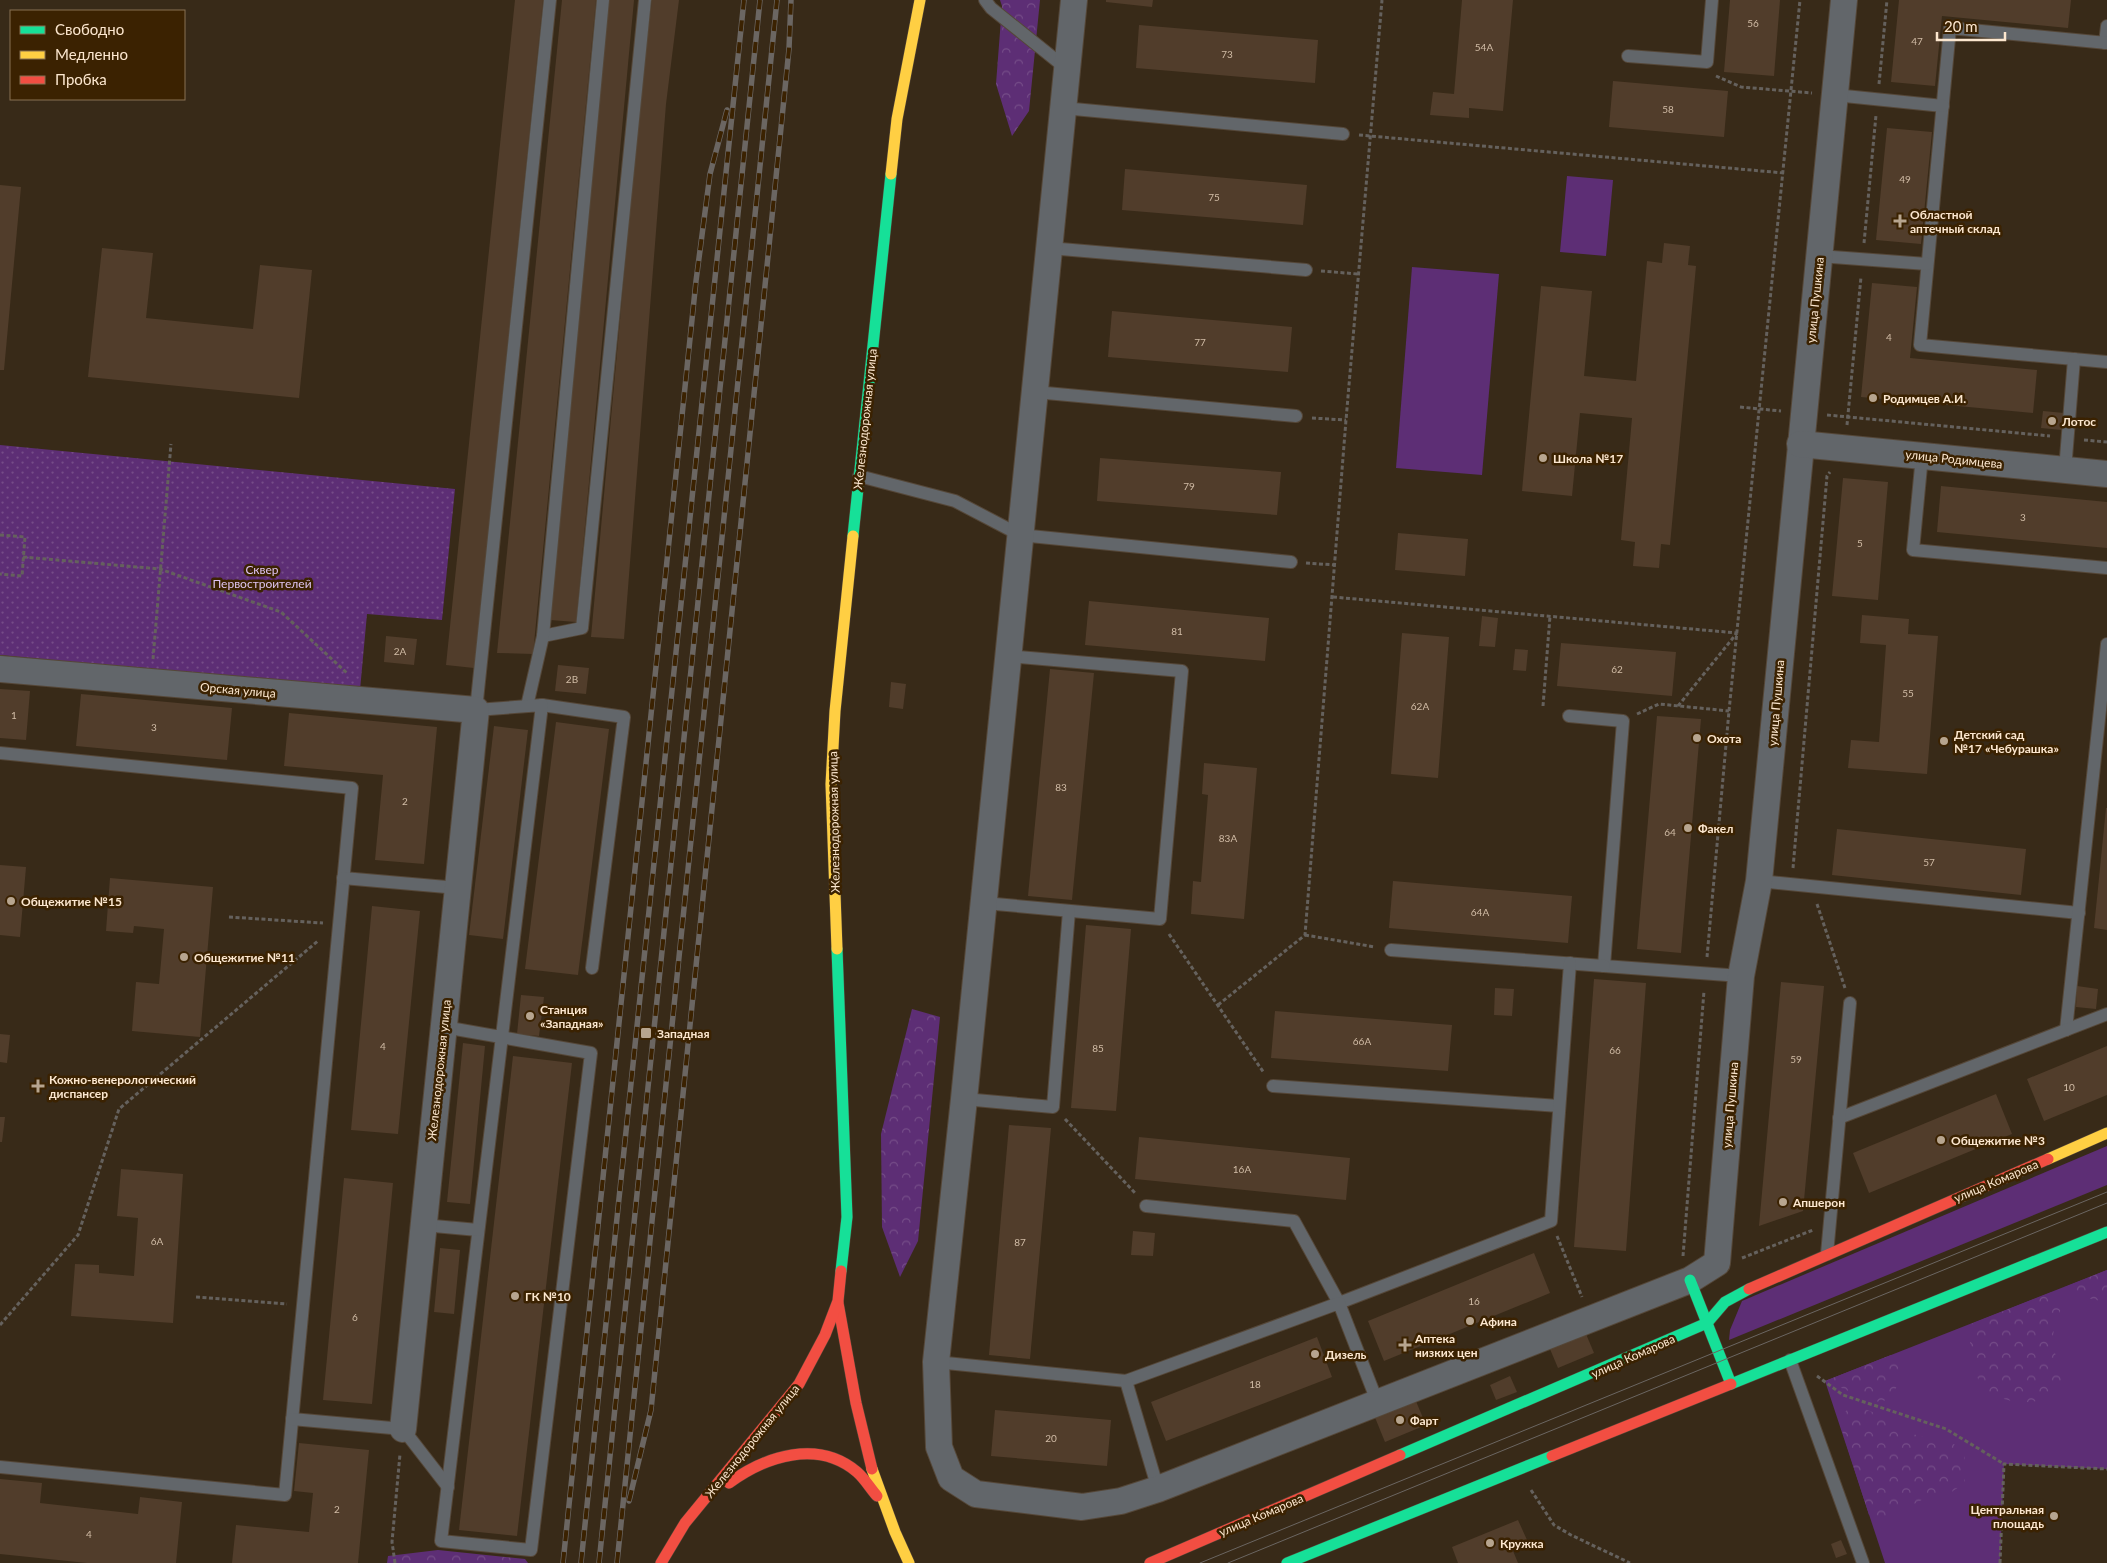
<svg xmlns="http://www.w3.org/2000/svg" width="2107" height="1563" font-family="Lato,sans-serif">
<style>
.grass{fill:#5d2e75}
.forest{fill:url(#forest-crowns)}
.park{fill:url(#park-dots)}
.building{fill:#513d2b}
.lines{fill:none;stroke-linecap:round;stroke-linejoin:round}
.lane-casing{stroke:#554738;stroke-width:14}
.street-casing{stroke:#554738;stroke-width:28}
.fast-casing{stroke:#554738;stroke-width:12}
.slow-casing{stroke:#554738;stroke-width:12}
.jam-casing{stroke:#554738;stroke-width:12}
.path{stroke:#65615d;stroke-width:3;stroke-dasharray:4 2.5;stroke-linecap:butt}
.lane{stroke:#62666a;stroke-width:12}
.street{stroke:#62666a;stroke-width:26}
.fast{stroke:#16e098;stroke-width:11}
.slow{stroke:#ffcf43;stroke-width:11}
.jam{stroke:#f24e42;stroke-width:11}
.tram{stroke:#6b6662;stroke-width:1}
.rail-casing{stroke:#6b6662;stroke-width:5.5}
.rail{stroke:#3b2201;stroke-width:4;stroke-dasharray:11;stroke-linecap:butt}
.poi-dot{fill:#b7a58f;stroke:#3b2201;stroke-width:2}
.labels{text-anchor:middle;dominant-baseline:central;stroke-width:5;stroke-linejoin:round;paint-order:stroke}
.number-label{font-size:10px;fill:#d1bca6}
.poi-label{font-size:12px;font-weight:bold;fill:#fce7cf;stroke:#3b2201;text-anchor:start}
.street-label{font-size:12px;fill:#fce7cf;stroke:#3b2201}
.park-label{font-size:12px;fill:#dfc5f3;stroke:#3b2201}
</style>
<defs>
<pattern id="forest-crowns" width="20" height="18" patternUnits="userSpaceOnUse" patternTransform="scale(1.25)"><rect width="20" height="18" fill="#5d2e75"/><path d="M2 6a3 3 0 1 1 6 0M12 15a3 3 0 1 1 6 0" fill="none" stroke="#754c88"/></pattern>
<pattern id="park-dots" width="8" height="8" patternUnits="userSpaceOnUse" patternTransform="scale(1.25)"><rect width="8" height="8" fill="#5d2e75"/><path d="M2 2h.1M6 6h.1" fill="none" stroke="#754c88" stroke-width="1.8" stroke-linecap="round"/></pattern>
</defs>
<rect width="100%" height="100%" fill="#382a18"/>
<!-- grass -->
<g class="grass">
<polygon points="1567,176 1613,180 1606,256 1560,252"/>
<polygon points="1412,267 1499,274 1482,475 1396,468"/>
<polygon points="2107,1146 2107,1185 1729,1340 1730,1330 1742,1301"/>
<polygon points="2107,1270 2107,1469 2004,1464 2000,1563 1885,1563 1825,1381"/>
</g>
<!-- forest -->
<g class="forest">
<polygon points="1000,0 1040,0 1029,111 1012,136 996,84 1002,6"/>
<polygon points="912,1009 940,1017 918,1241 900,1277 882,1227 881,1134"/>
<polygon points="2107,1270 2107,1302 2080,1297 2065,1287"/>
<path d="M2052,1292L2061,1309C2048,1338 2053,1349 2063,1377C2060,1382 2058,1387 2055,1391C2038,1409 2000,1404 1984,1387C1969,1371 1969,1344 1971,1324Z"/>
<path d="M1891,1355L1900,1361C1902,1383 1899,1387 1883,1402L1872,1401L1825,1381Z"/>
<polygon points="1860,1407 1877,1414 1898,1430 1927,1438 1948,1440 1965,1452 1965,1483 1950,1493 1931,1495 1890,1517 1869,1515 1838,1418 1847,1410"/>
<polygon points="438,1550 525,1559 528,1563 387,1563 388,1556"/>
</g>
<!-- park -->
<polygon class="park" points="0,445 455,489 442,620 367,614 360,690 0,655"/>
<!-- building -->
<g class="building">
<polygon points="515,0 543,0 474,668 446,665"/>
<polygon points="562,0 596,0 533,654 497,653"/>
<polygon points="608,0 634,0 576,622 550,620"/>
<polygon points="652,0 679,0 666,104 624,639 591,637 640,101"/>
<polygon points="1106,0 1153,0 1152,7 1106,2"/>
<polygon points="1462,0 1513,0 1503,111 1469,108 1469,118 1430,115 1433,92 1454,94"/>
<polygon points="1730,0 1780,0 1774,76 1724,72"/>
<polygon points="1899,0 2071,0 2068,28 1942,16 1935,86 1891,82"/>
<polygon points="1139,25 1318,40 1315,83 1136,68"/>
<polygon points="1613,81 1728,91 1724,137 1609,127"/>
<polygon points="1887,128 1932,132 1921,244 1876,240"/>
<polygon points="1125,169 1307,185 1303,225 1122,210"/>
<polygon points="0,185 21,187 4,370 0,370"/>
<polygon points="1664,243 1690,246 1688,265 1696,266 1670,545 1661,544 1659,568 1633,566 1635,542 1621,540 1632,418 1580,413 1572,496 1522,491 1541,286 1592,291 1584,376 1636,381 1647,261 1662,263"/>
<polygon points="102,248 153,253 146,318 253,329 260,265 312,270 299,398 88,377"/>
<polygon points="1872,283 1917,287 1910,358 2037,370 2033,413 1861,397"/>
<polygon points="1112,311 1292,327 1288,372 1108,357"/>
<polygon points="2043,411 2064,413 2062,430 2041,428"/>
<polygon points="1100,458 1281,472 1277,515 1097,501"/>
<polygon points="1843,478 1888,482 1878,600 1832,596"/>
<polygon points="1941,486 2107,502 2107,548 1937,532"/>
<polygon points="1398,533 1468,539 1465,576 1395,570"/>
<polygon points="1089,601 1269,618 1265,661 1085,645"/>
<polygon points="1862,615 1909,619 1908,634 1938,636 1927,774 1848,768 1851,740 1879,742 1886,645 1860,643"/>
<polygon points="1482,616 1498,618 1495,647 1479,646"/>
<polygon points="1402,633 1449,637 1438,778 1391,774"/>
<polygon points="386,636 417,639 414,665 384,662"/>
<polygon points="1561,643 1676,652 1672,696 1557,686"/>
<polygon points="1515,649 1528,650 1526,671 1513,670"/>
<polygon points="558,665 589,668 586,694 555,691"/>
<polygon points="1050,669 1094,673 1072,900 1028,896"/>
<polygon points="891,682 906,684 903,709 889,707"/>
<polygon points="0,689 30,691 26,740 0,738"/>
<polygon points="81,694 232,708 227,760 76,746"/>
<polygon points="289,713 437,727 424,864 375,860 383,775 284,766"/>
<polygon points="1657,716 1701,719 1681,953 1637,949"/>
<polygon points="556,722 609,729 578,975 525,969"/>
<polygon points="494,726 528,730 503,939 469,935"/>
<polygon points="1204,763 1257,768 1244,919 1191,914 1193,881 1201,882 1208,795 1202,794"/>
<polygon points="2106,808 2107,808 2107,930 2094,928"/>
<polygon points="1837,829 2026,849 2021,895 1832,875"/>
<polygon points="0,865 26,867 20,937 0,935"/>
<polygon points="110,878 213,887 200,1037 132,1031 136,982 159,984 164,929 134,926 133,933 106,931"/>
<polygon points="1393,881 1572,896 1568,943 1389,928"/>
<polygon points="372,906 420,911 398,1134 351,1130"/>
<polygon points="1086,925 1131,929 1116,1111 1071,1108"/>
<polygon points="1594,979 1646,983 1626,1251 1574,1247"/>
<polygon points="1781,982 1824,986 1820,1029 1803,1211 1759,1226"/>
<polygon points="2077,986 2098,989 2096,1009 2076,1007"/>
<polygon points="1495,988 1514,989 1512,1016 1494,1015"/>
<polygon points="521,995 544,997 539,1036 517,1034"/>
<polygon points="1275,1011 1452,1025 1448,1071 1271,1058"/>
<polygon points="0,1034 10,1035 7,1063 0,1062"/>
<polygon points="463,1043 485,1046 470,1204 447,1202"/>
<polygon points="2107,1046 2107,1095 2044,1121 2027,1079"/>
<polygon points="513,1056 572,1063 517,1536 459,1530"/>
<polygon points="1996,1094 2012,1134 1869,1193 1853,1153"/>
<polygon points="0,1117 5,1117 2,1142 0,1142"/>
<polygon points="1009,1125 1051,1128 1030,1359 989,1355"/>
<polygon points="1139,1137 1350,1158 1346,1200 1135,1179"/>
<polygon points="121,1169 183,1174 173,1323 71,1316 75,1264 99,1265 99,1273 134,1276 138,1218 117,1216"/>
<polygon points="344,1178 393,1183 372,1404 323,1400"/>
<polygon points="1133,1231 1155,1233 1153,1256 1131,1255"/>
<polygon points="440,1248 460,1250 454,1314 434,1312"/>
<polygon points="1534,1253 1550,1293 1384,1361 1368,1321"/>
<polygon points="1586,1334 1594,1353 1558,1368 1550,1349"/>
<polygon points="1317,1337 1332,1377 1166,1441 1151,1402"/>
<polygon points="1510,1376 1517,1392 1496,1400 1490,1385"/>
<polygon points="1415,1399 1426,1425 1385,1442 1374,1415"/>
<polygon points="995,1410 1111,1420 1107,1466 991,1456"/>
<polygon points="299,1443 369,1450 358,1563 232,1563 236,1525 309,1532 313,1493 294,1491"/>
<polygon points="0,1479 42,1483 40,1503 138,1514 140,1497 182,1502 176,1563 87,1563 0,1554"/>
<polygon points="1518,1520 1527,1540 1511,1546 1518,1563 1458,1563 1452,1547"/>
<polygon points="1841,1540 1847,1554 1836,1558 1831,1544"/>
</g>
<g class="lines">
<!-- lane casing -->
<g class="lane-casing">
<g id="lane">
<polyline points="985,0 991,8 1067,69"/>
<polyline points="2105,43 2107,26"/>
<polyline points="2107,43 1950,28 1920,345 2107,362"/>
<polyline points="1628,56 1707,62 1712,0"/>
<polyline points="1835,95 1943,106"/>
<polyline points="1063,108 1343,134"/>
<polyline points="1049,248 1306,270"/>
<polyline points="1819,256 1927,264"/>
<polyline points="1035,392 1296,416"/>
<polyline points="1922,456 1913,550 2107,568"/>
<polyline points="2065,470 2074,359"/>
<polyline points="859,476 955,501 1020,535 1291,562"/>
<polyline points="543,636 582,628 645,0"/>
<polyline points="542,705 624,717 592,968"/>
<polyline points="527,706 543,636 603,0"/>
<polyline points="1569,716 1623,721 1604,966 1741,976"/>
<polyline points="0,753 352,788 285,1495 0,1467"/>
<polyline points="343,878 458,888"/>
<polyline points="1759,881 2079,913"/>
<polyline points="984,903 1160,919 1182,671 1008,656"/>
<polyline points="1391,950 1604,966"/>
<polyline points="444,1027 591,1053 531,1550 441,1541 542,705 476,710 550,0"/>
<polyline points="2066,1030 2107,644"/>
<polyline points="1273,1086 1559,1106"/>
<polyline points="964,1099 1053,1107 1069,911"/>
<polyline points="1839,1118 2107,1014"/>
<polyline points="1146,1206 1294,1221 1339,1303 1551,1221 1570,963"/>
<polyline points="423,1225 478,1230"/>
<polyline points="1827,1254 1850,1003"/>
<polyline points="1790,1360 1863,1563"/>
<polyline points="936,1362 1126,1381 1339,1303 1377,1401"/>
<polyline points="1126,1381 1158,1489"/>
<polyline points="292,1419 403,1429 448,1487"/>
</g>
</g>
<!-- street casing -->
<g class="street-casing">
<g id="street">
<polyline points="1074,0 964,1099 936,1362 939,1447 951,1478 976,1494 1082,1507 1121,1501 1158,1489 1690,1280 1717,1263 1741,976 1759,881 1844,0"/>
<polyline points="1800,444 2107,474"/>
<polyline points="0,669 476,710 403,1429"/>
</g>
</g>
<!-- fast casing -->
<g class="fast-casing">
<g id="fast">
<polyline points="853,536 891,174"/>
<polyline points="837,949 847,1217 841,1271"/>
<polyline points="1690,1280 1731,1384"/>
<polyline points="1731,1384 2107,1232"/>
<polyline points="1400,1455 1707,1323 1725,1302 1749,1289"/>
<polyline points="1287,1563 1552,1456"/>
</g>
</g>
<!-- slow casing -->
<g class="slow-casing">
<g id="slow">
<polyline points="891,174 897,119 920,0"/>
<polyline points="837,949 831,784 835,711 853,536"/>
<polyline points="2048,1159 2107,1133"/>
<polyline points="872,1469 895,1532 909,1563"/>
</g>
</g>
<!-- jam casing -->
<g class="jam-casing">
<g id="jam">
<polyline points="1749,1289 2048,1159"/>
<polyline points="838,1303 856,1403 872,1469"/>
<polyline points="1552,1456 1731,1384"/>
<path d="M729,1483C766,1456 818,1439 857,1472C865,1479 870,1488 877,1496"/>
<polyline points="661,1563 685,1523 799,1384 825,1335 838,1301 841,1271"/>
<polyline points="1150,1563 1400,1455"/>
</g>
</g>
<!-- path -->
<g class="path">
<polyline points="1716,76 1741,87 1812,93"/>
<polyline points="1879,84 1887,0"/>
<polyline points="1359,135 1784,173"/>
<polyline points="1864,243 1876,115"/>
<polyline points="1321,271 1358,274"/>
<polyline points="1740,407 1781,411"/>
<polyline points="1827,415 2050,436"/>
<polyline points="1312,418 1346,420"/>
<polyline points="1847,425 1861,277"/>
<polyline points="2084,440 2107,442"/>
<polyline points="0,535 25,537 22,576 0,574"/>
<polyline points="23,557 160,569 281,612 348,674"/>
<polyline points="1306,563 1335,565"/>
<polyline points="1333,597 1737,633"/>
<polyline points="153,659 171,444"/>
<polyline points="1543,706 1550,616"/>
<polyline points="1678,706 1737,633"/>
<polyline points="1637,714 1659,704 1729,711"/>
<polyline points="1793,868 1827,476 1830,472"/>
<polyline points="1817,904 1845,988"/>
<polyline points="229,917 323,923"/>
<polyline points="1169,934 1264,1073"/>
<polyline points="1305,935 1375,947"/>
<polyline points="1707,957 1729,711 1800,0"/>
<polyline points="1218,1005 1305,935 1346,420 1382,0"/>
<polyline points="1065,1119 1136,1194"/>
<polyline points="1557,1236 1582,1297"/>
<polyline points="1683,1256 1704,991"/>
<polyline points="1742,1258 1813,1230"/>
<polyline points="196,1297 287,1304"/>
<polyline points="0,1325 78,1235 119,1109 319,940"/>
<polyline points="1817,1376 1843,1395 1946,1429 2004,1464"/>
<polyline points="1531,1490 1554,1525 1571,1535 1630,1563"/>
<polyline points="395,1563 392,1542 400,1454"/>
<polyline points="2000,1563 2004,1464 2107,1469"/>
</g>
<!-- lane -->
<use href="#lane" class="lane"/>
<!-- street -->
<use href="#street" class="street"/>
<!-- fast -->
<use href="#fast" class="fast"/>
<!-- slow -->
<use href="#slow" class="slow"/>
<!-- jam -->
<use href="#jam" class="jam"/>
<!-- tram -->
<g class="tram">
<polyline points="1200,1563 2107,1192"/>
<polyline points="1228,1563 2107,1203"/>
</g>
<!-- rail casing -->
<g class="rail-casing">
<g id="rail">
<polyline points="629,1501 651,1410 789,49 791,0"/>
<polyline points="563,1563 696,281 710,174 727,110"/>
<polyline points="581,1563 744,0"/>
<polyline points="599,1563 760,0"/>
<polyline points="617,1563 777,0"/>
</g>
</g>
<!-- rail -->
<use href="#rail" class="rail"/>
</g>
<!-- markers -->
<g class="poi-dot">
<path d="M1897.5 213.5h5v5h5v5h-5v5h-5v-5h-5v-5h5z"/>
<circle cx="1873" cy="398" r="5"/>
<circle cx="2052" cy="421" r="5"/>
<circle cx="1543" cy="458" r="5"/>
<circle cx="1697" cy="738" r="5"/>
<circle cx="1944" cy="741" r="5"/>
<circle cx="1688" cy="828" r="5"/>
<circle cx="11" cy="901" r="5"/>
<circle cx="184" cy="957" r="5"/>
<circle cx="530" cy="1016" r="5"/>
<rect x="640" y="1027" width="12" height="12" rx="2.5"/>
<path d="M35.5 1078.5h5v5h5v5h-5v5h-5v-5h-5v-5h5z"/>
<circle cx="1941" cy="1140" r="5"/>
<circle cx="1783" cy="1202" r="5"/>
<circle cx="515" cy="1296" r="5"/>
<circle cx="1470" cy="1321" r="5"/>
<path d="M1402.5 1337.5h5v5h5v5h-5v5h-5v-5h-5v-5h5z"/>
<circle cx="1315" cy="1354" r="5"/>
<circle cx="1400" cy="1420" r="5"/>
<circle cx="2054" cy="1516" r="5"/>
<circle cx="1490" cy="1543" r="5"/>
</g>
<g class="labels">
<!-- number labels -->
<g class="number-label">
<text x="1753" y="23">56</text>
<text x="1917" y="41">47</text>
<text x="1484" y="47">54А</text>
<text x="1227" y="54">73</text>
<text x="1668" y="109">58</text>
<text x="1905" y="179">49</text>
<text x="1214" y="197">75</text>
<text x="1889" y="337">4</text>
<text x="1200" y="342">77</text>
<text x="1189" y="486">79</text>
<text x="2023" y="517">3</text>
<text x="1860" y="543">5</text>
<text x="1177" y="631">81</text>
<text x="400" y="651">2А</text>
<text x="1617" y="669">62</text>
<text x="572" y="679">2В</text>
<text x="1908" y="693">55</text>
<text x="1420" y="706">62А</text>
<text x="14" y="715">1</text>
<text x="154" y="727">3</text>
<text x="1061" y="787">83</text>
<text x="405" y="801">2</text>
<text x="1670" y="832">64</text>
<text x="1228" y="838">83А</text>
<text x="1929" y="862">57</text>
<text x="1480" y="912">64А</text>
<text x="1362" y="1041">66А</text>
<text x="383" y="1046">4</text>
<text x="1098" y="1048">85</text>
<text x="1615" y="1050">66</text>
<text x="1796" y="1059">59</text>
<text x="2069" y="1087">10</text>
<text x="1242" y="1169">16А</text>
<text x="157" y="1241">6А</text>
<text x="1020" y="1242">87</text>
<text x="1474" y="1301">16</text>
<text x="355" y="1317">6</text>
<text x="1255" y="1384">18</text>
<text x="1051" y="1438">20</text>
<text x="337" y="1509">2</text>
<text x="89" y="1534">4</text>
</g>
<!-- poi labels -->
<g class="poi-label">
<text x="1910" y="214">Областной<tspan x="1910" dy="14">аптечный склад</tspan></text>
<text x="1883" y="398">Родимцев А.И.</text>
<text x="2062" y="421">Лотос</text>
<text x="1553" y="458">Школа №17</text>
<text x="1954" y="734">Детский сад<tspan x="1954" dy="14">№17 «Чебурашка»</tspan></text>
<text x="1707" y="738">Охота</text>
<text x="1698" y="828">Факел</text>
<text x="21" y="901">Общежитие №15</text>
<text x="194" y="957">Общежитие №11</text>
<text x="540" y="1009">Станция<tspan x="540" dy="14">«Западная»</tspan></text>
<text x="657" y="1033">Западная</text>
<text x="49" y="1079">Кожно-венерологический<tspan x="49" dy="14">диспансер</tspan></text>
<text x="1951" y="1140">Общежитие №3</text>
<text x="1793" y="1202">Апшерон</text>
<text x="525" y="1296">ГК №10</text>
<text x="1480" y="1321">Афина</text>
<text x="1415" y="1338">Аптека<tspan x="1415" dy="14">низких цен</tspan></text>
<text x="1325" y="1354">Дизель</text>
<text x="1410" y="1420">Фарт</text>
<text x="2044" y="1509" text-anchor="end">Центральная<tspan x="2044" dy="14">площадь</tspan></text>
<text x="1500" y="1543">Кружка</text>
</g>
<!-- street labels -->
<g class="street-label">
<text transform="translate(1815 300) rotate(-84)">улица Пушкина</text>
<text transform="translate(865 419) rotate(-84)">Железнодорожная улица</text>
<text transform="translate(1954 459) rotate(6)">улица Родимцева</text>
<text transform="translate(238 690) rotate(5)">Орская улица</text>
<text transform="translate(1776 703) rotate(-85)">улица Пушкина</text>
<text transform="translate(834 822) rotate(-91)">Железнодорожная улица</text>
<text transform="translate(439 1070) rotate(-84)">Железнодорожная улица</text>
<text transform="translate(1730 1105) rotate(-85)">улица Пушкина</text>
<text transform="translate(1996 1181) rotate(-23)">улица Комарова</text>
<text transform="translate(1633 1356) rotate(-24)">улица Комарова</text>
<text transform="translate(752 1441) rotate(-51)">Железнодорожная улица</text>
<text transform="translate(1261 1515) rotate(-23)">улица Комарова</text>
</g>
<!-- park labels -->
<g class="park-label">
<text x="262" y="569">Сквер<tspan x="262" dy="14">Первостроителей</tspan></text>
</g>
</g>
<!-- legend -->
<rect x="10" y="10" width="175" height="90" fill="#3b2201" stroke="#887153"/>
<rect x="20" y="26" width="25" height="8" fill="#16e098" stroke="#887153"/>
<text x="55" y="35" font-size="15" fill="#fce7cf">Свободно</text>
<rect x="20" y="51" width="25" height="8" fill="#ffcf43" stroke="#887153"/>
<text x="55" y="60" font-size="15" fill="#fce7cf">Медленно</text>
<rect x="20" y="76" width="25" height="8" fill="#f24e42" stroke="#887153"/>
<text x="55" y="85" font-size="15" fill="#fce7cf">Пробка</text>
<!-- scale -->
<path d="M1937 32v8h68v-8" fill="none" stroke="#fce7cf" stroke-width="2.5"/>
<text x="1944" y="32" font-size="15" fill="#fce7cf" stroke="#3b2201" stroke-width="4" paint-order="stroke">20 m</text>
</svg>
